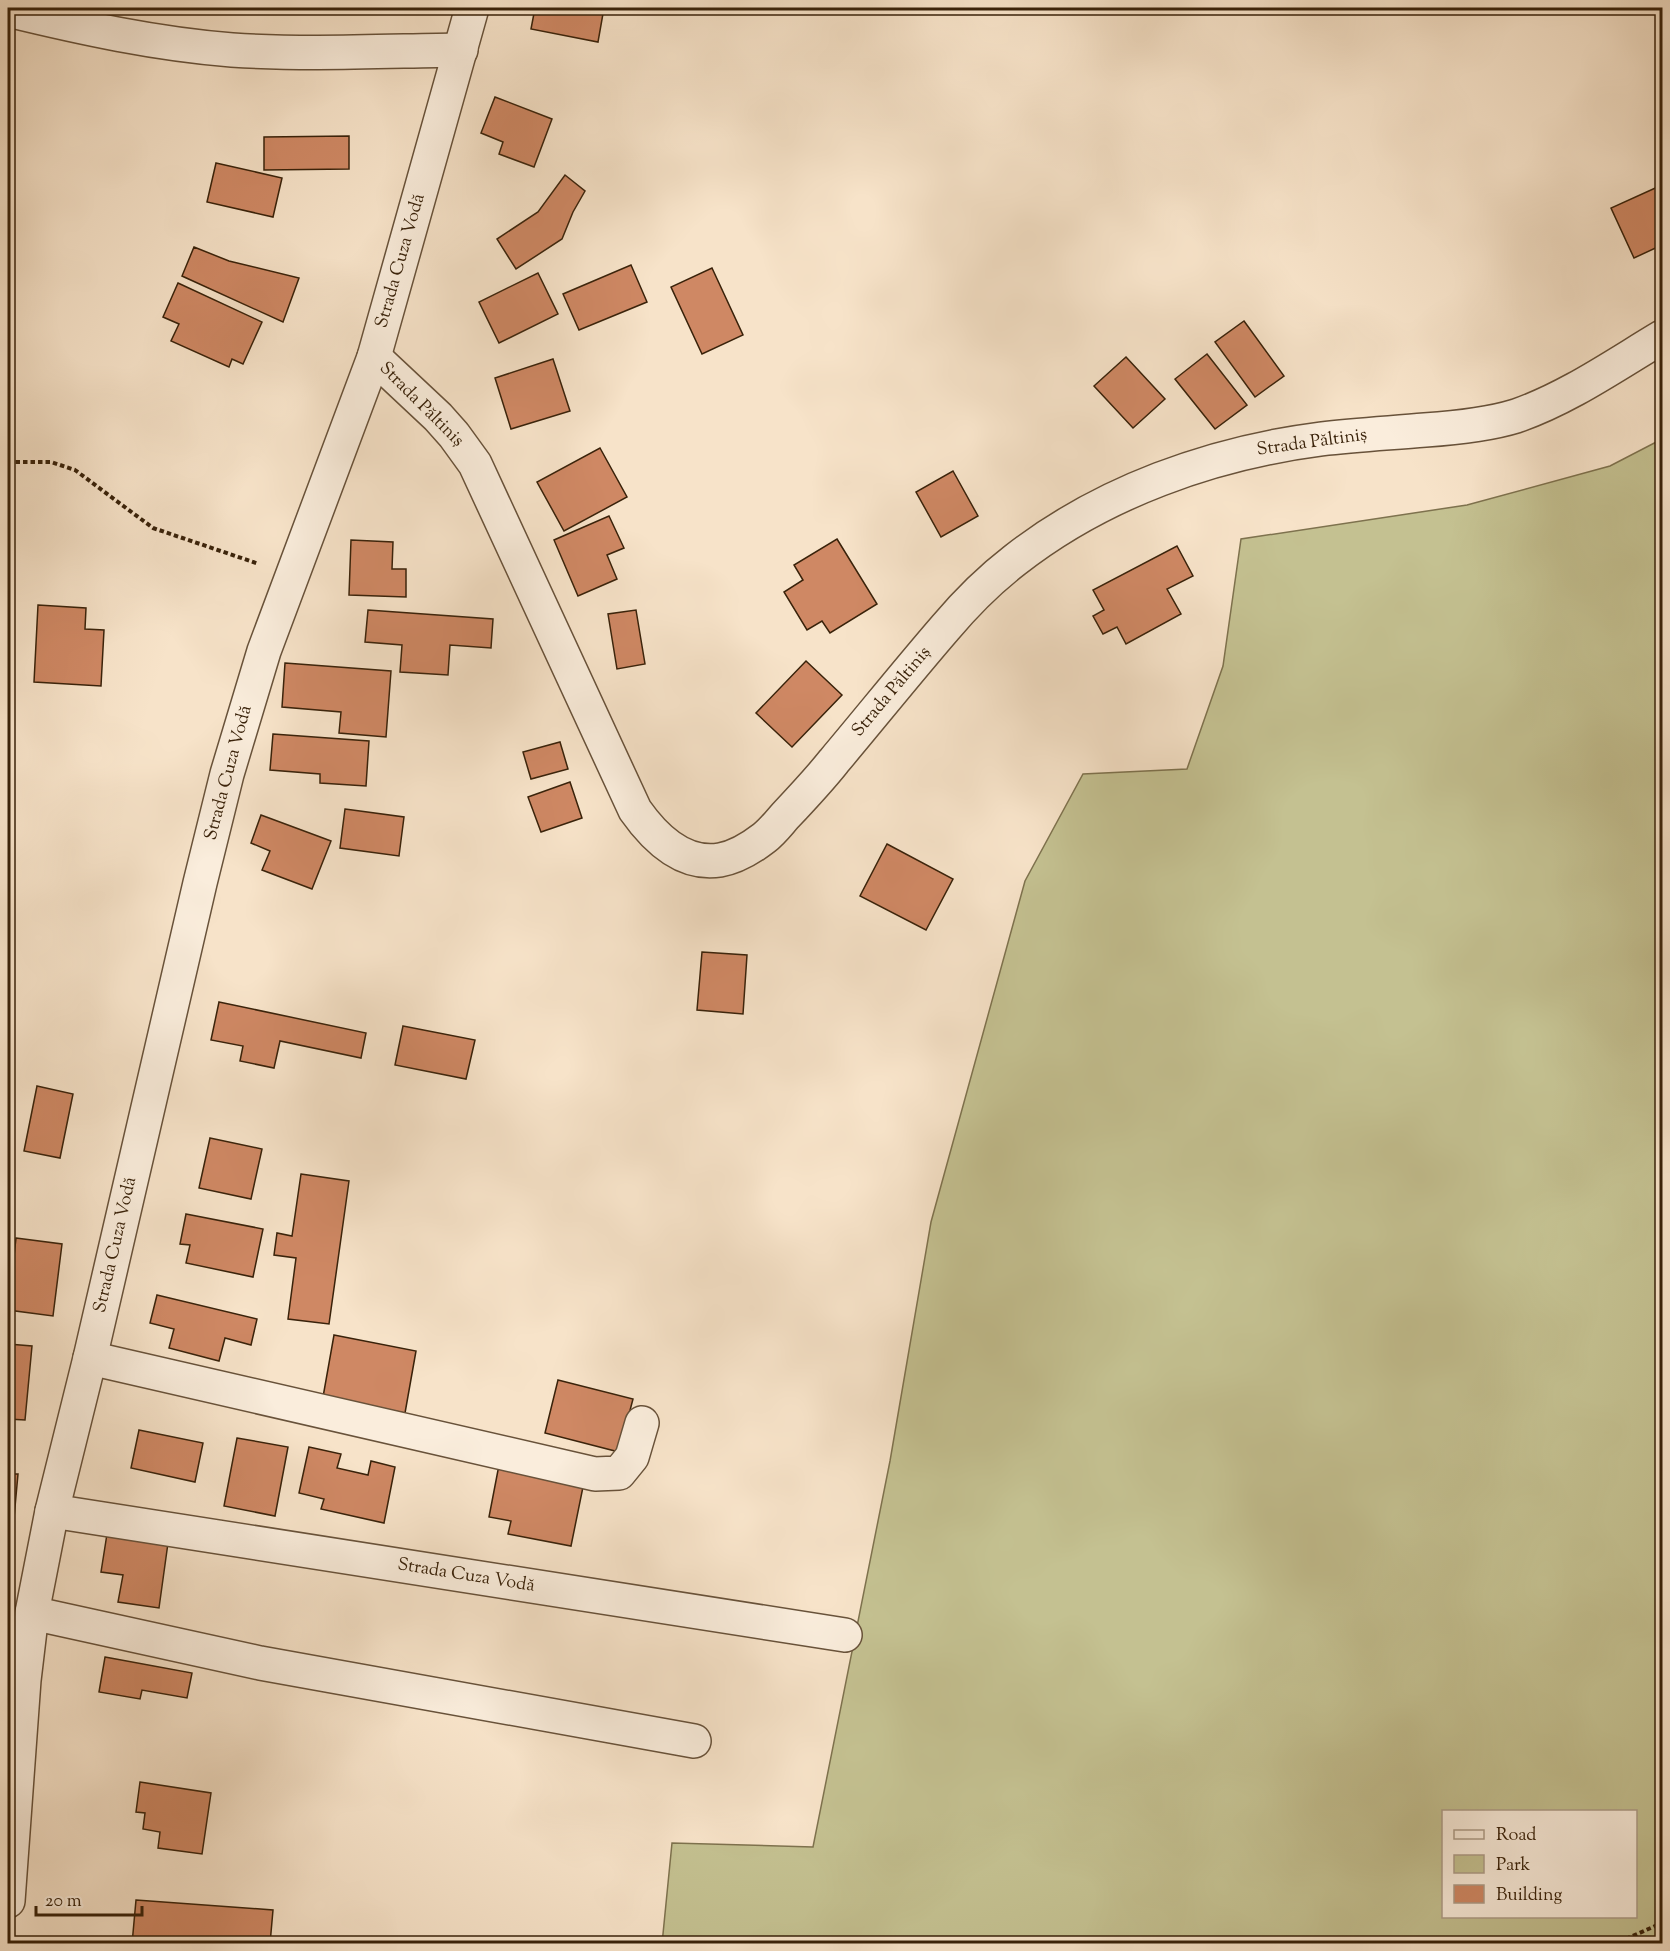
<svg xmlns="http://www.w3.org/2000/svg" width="1670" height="1951" font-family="'Sorts Mill Goudy',serif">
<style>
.green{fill:#c4c191;stroke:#7e724e;stroke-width:1.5;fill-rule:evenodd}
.building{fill:#cf8864;stroke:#39220a;stroke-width:1.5}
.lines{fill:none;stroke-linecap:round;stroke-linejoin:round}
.minor-casing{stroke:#68523a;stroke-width:36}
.path{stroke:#39220a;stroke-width:4;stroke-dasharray:4.5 3;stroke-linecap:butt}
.minor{stroke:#faeddc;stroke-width:33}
.labels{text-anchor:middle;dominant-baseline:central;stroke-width:5;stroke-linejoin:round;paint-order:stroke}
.street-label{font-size:18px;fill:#39220a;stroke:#faeddc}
</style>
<rect width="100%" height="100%" fill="#f7e3c9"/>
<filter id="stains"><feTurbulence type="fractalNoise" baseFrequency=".00333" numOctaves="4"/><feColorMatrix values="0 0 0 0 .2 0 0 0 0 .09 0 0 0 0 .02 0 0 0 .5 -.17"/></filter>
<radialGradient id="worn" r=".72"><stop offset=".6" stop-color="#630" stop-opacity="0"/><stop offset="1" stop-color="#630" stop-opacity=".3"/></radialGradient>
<!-- green -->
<path class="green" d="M1662,439V1943L662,1944L672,1843L813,1847L890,1461L931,1222L1025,881L1083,774L1187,769L1223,666L1241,539L1467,505L1610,466ZM1444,1812H1636V1916H1444Z"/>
<!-- building -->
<g class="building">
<polygon points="535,8 604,8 598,42 531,29"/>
<polygon points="495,97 552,119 534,167 499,154 503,142 481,133"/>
<polygon points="349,136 349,169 264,170 264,137"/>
<polygon points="216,163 282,178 273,217 207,202"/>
<polygon points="565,175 585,191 573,212 562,239 516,269 497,239 538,212"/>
<polygon points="1662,185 1662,245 1634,258 1611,208"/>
<polygon points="194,247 229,261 299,278 283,322 182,276"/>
<polygon points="631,265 647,302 579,330 563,294"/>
<polygon points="712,268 743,335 702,354 671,287"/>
<polygon points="538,273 558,314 499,343 479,302"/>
<polygon points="178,283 262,322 243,364 232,359 229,367 171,341 179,324 163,317"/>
<polygon points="1244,321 1284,376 1255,397 1215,342"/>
<polygon points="1207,354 1247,405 1215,429 1175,379"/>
<polygon points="1126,357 1165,399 1133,428 1094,386"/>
<polygon points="553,359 570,411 511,429 495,378"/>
<polygon points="600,448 627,497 564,531 537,482"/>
<polygon points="953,471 978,516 941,537 916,492"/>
<polygon points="609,516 624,548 607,555 617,579 578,596 554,540"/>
<polygon points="837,539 877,604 830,633 822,621 807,630 784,592 803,580 794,565"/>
<polygon points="351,540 393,542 392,569 406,569 406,597 349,595"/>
<polygon points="1177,546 1193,576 1167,589 1181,614 1126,644 1117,627 1103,634 1093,616 1104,610 1093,590"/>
<polygon points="38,605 86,608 85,629 104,630 101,686 34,682"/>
<polygon points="368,610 493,619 491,648 450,645 448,675 400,672 402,645 365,642"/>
<polygon points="636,610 645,664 617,669 608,614"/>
<polygon points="806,661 842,695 792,747 756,713"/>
<polygon points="285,663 391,671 386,737 339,733 341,712 282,707"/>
<polygon points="273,734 369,741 366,786 320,783 320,774 270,770"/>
<polygon points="560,742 568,769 531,779 523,752"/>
<polygon points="570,782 582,818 541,832 528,797"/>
<polygon points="345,809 404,817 399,856 340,848"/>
<polygon points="261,815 331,841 312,889 262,870 270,851 251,843"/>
<polygon points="887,844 953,879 926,930 860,896"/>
<polygon points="702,952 747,955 743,1014 697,1010"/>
<polygon points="219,1002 366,1033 361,1058 280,1041 274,1068 240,1061 243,1046 211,1040"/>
<polygon points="403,1026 475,1040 466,1079 395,1065"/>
<polygon points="37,1086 73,1094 60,1158 24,1151"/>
<polygon points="210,1138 262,1149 251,1199 199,1188"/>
<polygon points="301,1174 349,1181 329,1324 288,1319 296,1258 274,1255 277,1233 292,1236"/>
<polygon points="186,1214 263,1229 253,1277 186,1263 190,1245 180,1244"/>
<polygon points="16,1238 62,1244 53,1316 8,1310"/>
<polygon points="157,1295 257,1319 251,1345 225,1338 219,1361 169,1348 174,1329 150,1323"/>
<polygon points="334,1335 416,1351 405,1413 323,1397"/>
<polygon points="8,1344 32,1346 25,1420 8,1419"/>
<polygon points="558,1380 633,1399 619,1452 545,1433"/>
<polygon points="139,1430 203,1443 195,1482 131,1468"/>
<polygon points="237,1438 288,1447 275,1516 224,1506"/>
<polygon points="309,1447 341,1454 337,1468 368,1475 371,1461 395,1467 384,1523 321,1509 324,1499 299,1493"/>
<polygon points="499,1465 584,1482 571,1546 508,1534 511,1521 489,1517"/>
<polygon points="8,1474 18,1474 14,1518 8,1517"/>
<polygon points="107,1534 168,1543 159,1608 118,1602 123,1575 101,1572"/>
<polygon points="105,1657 192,1673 187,1698 142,1690 140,1699 99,1692"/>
<polygon points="140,1782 211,1793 202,1854 158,1848 160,1832 143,1829 145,1813 136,1812"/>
<polygon points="136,1900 273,1910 270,1944 132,1944"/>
</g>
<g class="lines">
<!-- minor casing -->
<g class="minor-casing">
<g id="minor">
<path d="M8,10C82,28 156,44 232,50C308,55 385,51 461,50"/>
<path d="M374,357L438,417L454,435L475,464L635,810C654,837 683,866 720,860C737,857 751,848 764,838C772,832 778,824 785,816C802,798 819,780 834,761C871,717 907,672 945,628C966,603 989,580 1015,560C1102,492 1212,453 1321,439C1356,435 1391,433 1425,430C1455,428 1487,425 1516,416C1568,398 1615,365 1662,337"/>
<polyline points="90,1358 595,1474 619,1473 632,1457 642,1423"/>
<polyline points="52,1511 845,1635"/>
<polyline points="32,1613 260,1663 694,1741"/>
<polyline points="8,1901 24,1680 32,1613 52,1511 90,1358 200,883 227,774 264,651 374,357 472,8"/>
</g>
</g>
<!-- path -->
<g class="path">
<polyline points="8,462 51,462 75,470 153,528 259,564"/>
<polyline points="1612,1944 1619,1942 1662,1923"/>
</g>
<!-- minor -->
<use href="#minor" class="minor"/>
</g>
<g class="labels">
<!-- street labels -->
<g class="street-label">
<text transform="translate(401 261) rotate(-74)">Strada Cuza Vodă</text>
<text transform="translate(421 405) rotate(45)">Strada Păltiniș</text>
<text transform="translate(1312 443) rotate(-8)">Strada Păltiniș</text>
<text transform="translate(892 692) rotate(-50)">Strada Păltiniș</text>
<text transform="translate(229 773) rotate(-75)">Strada Cuza Vodă</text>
<text transform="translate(116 1245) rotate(-77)">Strada Cuza Vodă</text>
<text transform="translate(466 1576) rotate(9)">Strada Cuza Vodă</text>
</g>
</g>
<!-- margin -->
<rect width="1670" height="1951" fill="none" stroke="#f7e3c9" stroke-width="30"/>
<rect x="9" y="9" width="1652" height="1933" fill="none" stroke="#39220a" stroke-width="3"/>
<rect x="15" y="15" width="1640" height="1921" fill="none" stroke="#39220a" stroke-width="1.5"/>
<!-- legend -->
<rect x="1442" y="1810" width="195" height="108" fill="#faeddc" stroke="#ad9c88" stroke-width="1.5"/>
<rect x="1454" y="1830" width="30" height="9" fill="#faeddc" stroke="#ad9c88" stroke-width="1.5"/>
<text x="1496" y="1840" font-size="18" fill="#39220a">Road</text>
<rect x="1454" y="1855" width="30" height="18" fill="#c4c191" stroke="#ad9c88" stroke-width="1.5"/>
<text x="1496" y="1870" font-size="18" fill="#39220a">Park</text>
<rect x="1454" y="1885" width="30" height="18" fill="#cf8864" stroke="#ad9c88" stroke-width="1.5"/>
<text x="1496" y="1900" font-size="18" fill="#39220a">Building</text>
<!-- scale -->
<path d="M36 1906v9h106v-9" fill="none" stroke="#39220a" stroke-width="3"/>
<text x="45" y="1906" font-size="18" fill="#39220a" stroke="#faeddc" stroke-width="4.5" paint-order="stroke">20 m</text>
<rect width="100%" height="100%" filter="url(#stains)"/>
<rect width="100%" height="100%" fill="url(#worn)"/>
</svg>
